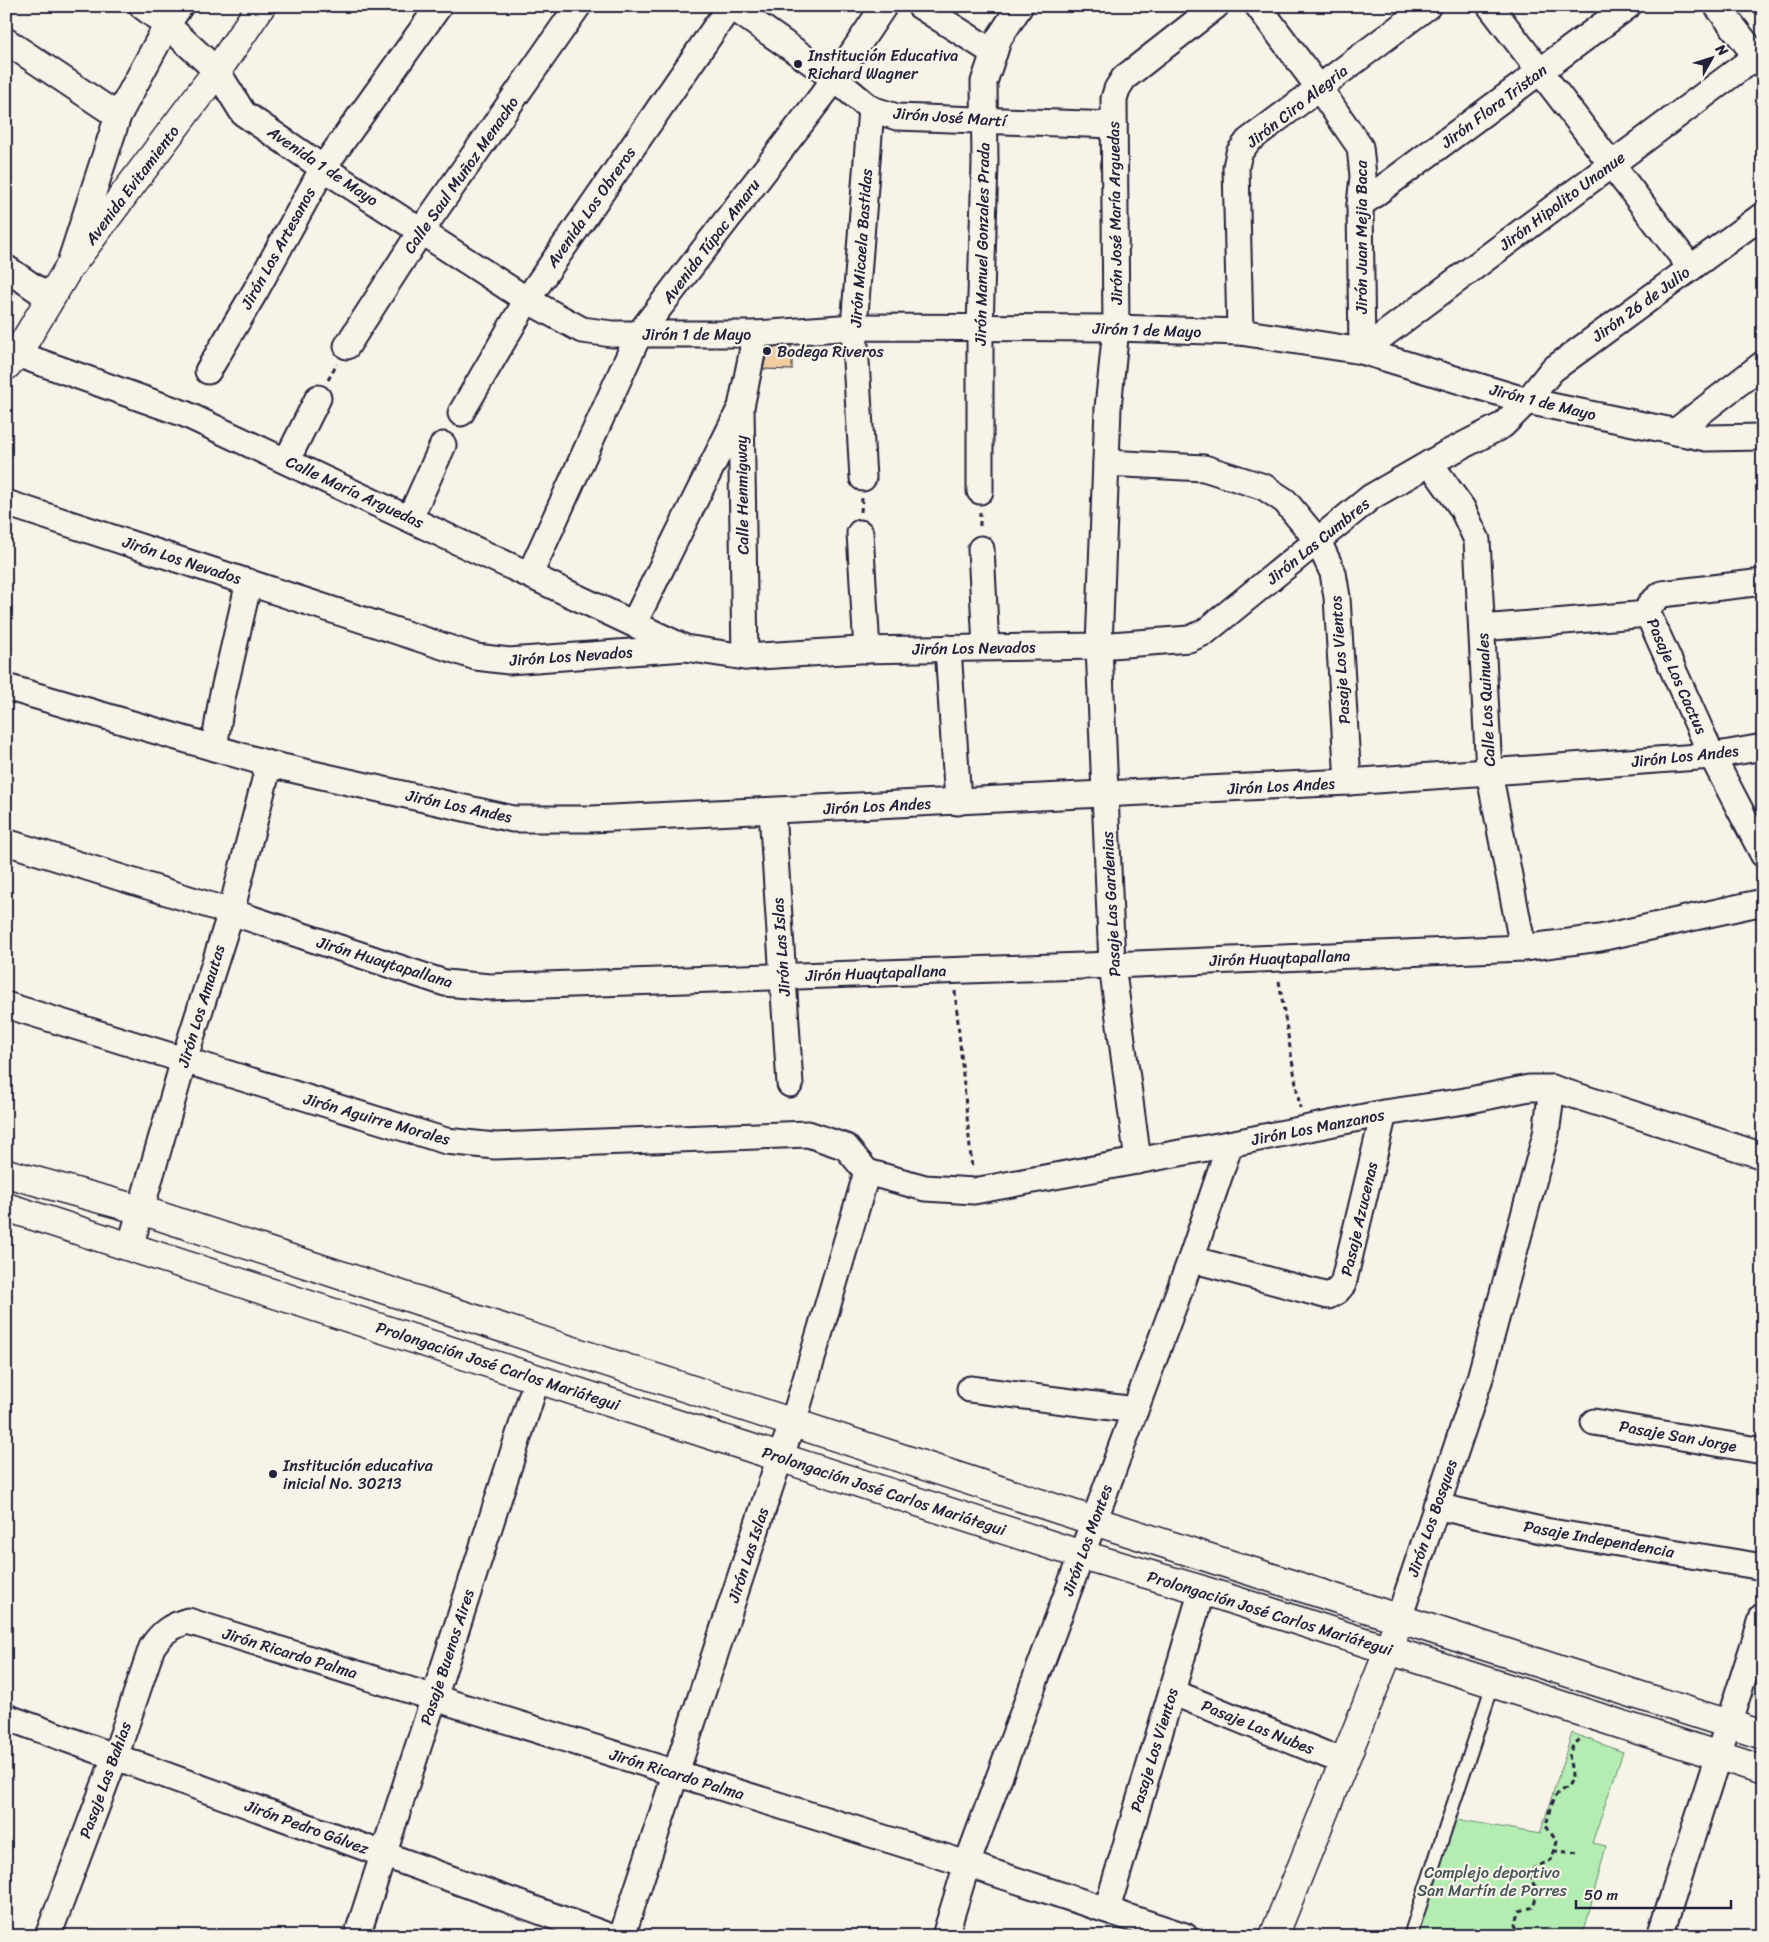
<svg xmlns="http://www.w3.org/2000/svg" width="1769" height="1942" font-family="Sriracha,sans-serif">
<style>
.green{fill:#b4edb1;stroke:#6b8876}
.building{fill:#f1cca1;stroke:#22223b}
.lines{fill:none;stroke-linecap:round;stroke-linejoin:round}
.service-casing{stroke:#22223b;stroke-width:16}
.minor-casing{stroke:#22223b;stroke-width:29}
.tertiary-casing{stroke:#22223b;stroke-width:31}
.path{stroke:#22223b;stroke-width:3;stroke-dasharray:5 4;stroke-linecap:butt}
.service{stroke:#f7f3e8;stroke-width:12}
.minor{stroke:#f7f3e8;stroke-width:25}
.tertiary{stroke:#f7f3e8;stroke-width:28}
.poi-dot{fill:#22223b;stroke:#f7f3e8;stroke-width:2}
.labels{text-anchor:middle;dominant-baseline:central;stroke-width:4.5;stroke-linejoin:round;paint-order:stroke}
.poi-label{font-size:16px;fill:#22223b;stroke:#f7f3e8;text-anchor:start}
.street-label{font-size:16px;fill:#22223b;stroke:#f7f3e8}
.park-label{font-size:16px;fill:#465558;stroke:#f7f3e8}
</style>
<rect width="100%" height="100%" fill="#f7f3e8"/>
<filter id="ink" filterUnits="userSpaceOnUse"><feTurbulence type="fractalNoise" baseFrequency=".02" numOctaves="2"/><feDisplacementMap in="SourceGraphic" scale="10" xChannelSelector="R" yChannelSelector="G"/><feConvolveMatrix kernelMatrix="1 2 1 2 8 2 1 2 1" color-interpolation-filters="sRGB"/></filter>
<g filter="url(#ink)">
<!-- green -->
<polygon class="green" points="1572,1733 1623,1752 1592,1843 1606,1846 1583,1936 1416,1936 1456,1819 1540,1834"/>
<!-- building -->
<polygon class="building" points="792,347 792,370 763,369 768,348"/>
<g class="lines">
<!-- service casing -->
<g class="service-casing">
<polyline id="service" points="1410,1936 1493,1684"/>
</g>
<!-- minor casing -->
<g class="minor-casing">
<g id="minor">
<polyline points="142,6 167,25 217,71 243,113 323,168 527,300 582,330 612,334 756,334 854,327 1116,328 1240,332 1362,351 1527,401 1706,438 1763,437"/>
<polyline points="731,6 835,79 871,109 897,117 1114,125"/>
<polyline points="920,6 994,53"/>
<polyline points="1258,6 1319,88 1360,147 1363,176 1360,205 1362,351"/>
<polyline points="1490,6 1691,268"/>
<polyline points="1717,6 1763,65"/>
<polyline points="6,41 118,116"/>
<polyline points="1360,205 1628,6"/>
<polyline points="71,260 118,116 167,25 180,6"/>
<polyline points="6,268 51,299"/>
<polyline points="1240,332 1236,167 1239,153 1248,141 1428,6"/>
<polyline points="347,346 421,231 578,6"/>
<polyline points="1362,351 1763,51"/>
<polyline points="17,354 185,414 683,647"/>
<polyline points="208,371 256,290 323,168 439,6"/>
<polyline points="461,413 527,300 730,6"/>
<polyline points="1675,432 1763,364"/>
<polyline points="287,460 318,398"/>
<polyline points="1106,463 1204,468 1264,487 1285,501 1318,541 1333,573 1337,597 1348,782"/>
<polyline points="1430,463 1462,508 1477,540 1489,772 1523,948"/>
<polyline points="863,478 854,327 871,109"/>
<polyline points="980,491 980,328 985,163 984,82 999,38 1020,6"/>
<polyline points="6,503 476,657 509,661 685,648 745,657 860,650 1099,646 1189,639 1205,632 1371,497 1444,455 1503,425 1527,401 1552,370 1763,215"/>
<polyline points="410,518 443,445"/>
<polyline points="860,533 867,650"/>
<polyline points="981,549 986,647"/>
<polyline points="530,574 639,334 835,79 884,6"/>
<polyline points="1763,582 1662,594 1650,604 1648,614 1712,756 1763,854"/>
<polyline points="639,613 739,411"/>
<polyline points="1482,628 1648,614"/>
<polyline points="948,648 958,802"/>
<polyline points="745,657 741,407 756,334"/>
<polyline points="6,687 269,764 513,819 592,819 1348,782 1712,756 1763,747"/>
<polyline points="214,748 222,698 249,582"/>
<polyline points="772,811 790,1084"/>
<polyline points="6,842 231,912 445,983 490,987 1112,965 1523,948 1600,938 1763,902"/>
<polyline points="6,1005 446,1141 495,1146 808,1134 846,1147 867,1172"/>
<polyline points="1138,1161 1112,965 1099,646 1108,408 1116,328 1114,99 1117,89 1124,78 1216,6"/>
<polyline points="867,1172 925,1188 974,1191 1234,1143 1384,1113 1465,1101 1529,1088 1552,1088 1763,1156"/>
<polyline points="130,1247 184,1060 231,912 269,764"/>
<polyline points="1191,1259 1328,1296 1337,1291 1343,1284 1384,1113"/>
<polyline points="970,1389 1135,1410"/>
<polyline points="1594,1422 1763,1451"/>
<polyline points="1436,1506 1545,1531 1763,1567"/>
<polyline points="1399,1618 1480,1378 1546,1134 1552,1088"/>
<polyline points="1172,1692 1344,1762"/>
<polyline points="6,1717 608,1936"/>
<polyline points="1107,1909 1202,1590"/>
<path d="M48,1936L115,1757L152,1647C162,1632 171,1626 188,1621L967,1864L1185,1936"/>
<polyline points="357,1936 537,1379"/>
<polyline points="622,1936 780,1457 793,1423 867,1172"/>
<polyline points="945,1936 967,1864 1191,1259 1230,1144"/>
<polyline points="1660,1936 1763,1616"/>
</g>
</g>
<!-- tertiary casing -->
<g class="tertiary-casing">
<g id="tertiary">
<polyline points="6,366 17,354 68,269 217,71 261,6"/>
<polyline points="6,1173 141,1210 1094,1521 1763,1735"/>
<polyline points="6,1207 1082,1555 1202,1590 1763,1770"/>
<polyline points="1274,1936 1389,1650 1394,1634"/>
</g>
</g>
<!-- path -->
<g class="path">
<polyline points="328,380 337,364"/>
<polyline points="861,512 862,498"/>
<polyline points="980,512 980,528"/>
<polyline points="1279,981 1300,1108"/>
<polyline points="955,991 972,1169"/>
<polyline points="1554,1851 1581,1853"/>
<path d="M1521,1936L1515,1925L1520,1911L1533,1907L1538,1891L1531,1880L1534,1868L1551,1860L1557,1842L1546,1826C1549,1815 1550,1801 1558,1793C1561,1790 1566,1788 1568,1786C1581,1767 1555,1757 1583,1737"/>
</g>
<!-- service -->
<use href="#service" class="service"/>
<!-- minor -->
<use href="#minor" class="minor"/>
<!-- tertiary -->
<use href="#tertiary" class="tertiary"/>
</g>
</g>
<!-- markers -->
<g class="poi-dot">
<circle cx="798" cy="64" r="5"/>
<circle cx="767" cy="351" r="5"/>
<circle cx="273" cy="1474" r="5"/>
</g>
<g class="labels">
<!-- poi labels -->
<g class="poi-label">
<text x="808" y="55">Institución Educativa<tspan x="808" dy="18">Richard Wagner</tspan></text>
<text x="777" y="351">Bodega Riveros</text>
<text x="283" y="1465">Institución educativa<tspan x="283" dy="18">inicial No. 30213</tspan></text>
</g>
<!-- street labels -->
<g class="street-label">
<text transform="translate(1297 106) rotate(-38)">Jirón Ciro Alegria</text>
<text transform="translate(1494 106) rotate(-37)">Jirón Flora Tristan</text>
<text transform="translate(950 117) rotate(4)">Jirón José Martí</text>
<text transform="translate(323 166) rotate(34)">Avenida 1 de Mayo</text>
<text transform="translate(461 175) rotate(-55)">Calle Saul Muñoz Menacho</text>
<text transform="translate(132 185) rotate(-53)">Avenida Evitamiento</text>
<text transform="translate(1562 201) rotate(-37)">Jirón Hipolito Unanue</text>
<text transform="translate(591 207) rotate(-55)">Avenida Los Obreros</text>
<text transform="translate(1115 213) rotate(-91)">Jirón José María Arguedas</text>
<text transform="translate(1361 237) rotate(-90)">Jirón Juan Mejia Baca</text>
<text transform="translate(711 241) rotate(-53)">Avenida Túpac Amaru</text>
<text transform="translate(982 244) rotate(-89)">Jirón Manuel Gonzales Prada</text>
<text transform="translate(278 248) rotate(-61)">Jirón Los Artesanos</text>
<text transform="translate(861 248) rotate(-86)">Jirón Micaela Bastidas</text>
<text transform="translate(1641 304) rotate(-36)">Jirón 26 de Julio</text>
<text transform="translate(1147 330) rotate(2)">Jirón 1 de Mayo</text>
<text x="697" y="334">Jirón 1 de Mayo</text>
<text transform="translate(1543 402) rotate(14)">Jirón 1 de Mayo</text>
<text transform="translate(355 492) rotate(25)">Calle María Arguedas</text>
<text transform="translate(742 495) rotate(-91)">Calle Henmigway</text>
<text transform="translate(1318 541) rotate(-39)">Jirón Las Cumbres</text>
<text transform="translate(182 560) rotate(18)">Jirón Los Nevados</text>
<text transform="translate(974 648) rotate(-1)">Jirón Los Nevados</text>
<text transform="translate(571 656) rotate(-4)">Jirón Los Nevados</text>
<text transform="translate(1340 660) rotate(-94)">Pasaje Los Vientos</text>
<text transform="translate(1677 676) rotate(66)">Pasaje Los Cactus</text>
<text transform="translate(1486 700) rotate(-93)">Calle Los Quinuales</text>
<text transform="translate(1685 756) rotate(-6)">Jirón Los Andes</text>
<text transform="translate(1281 786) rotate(-3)">Jirón Los Andes</text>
<text transform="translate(459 806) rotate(12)">Jirón Los Andes</text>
<text transform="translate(877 806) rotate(-3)">Jirón Los Andes</text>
<text transform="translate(1111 904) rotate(-93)">Pasaje Las Gardenias</text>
<text transform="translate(781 947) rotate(-94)">Jirón Las Islas</text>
<text transform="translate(1280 958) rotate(-2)">Jirón Huaytapallana</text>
<text transform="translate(385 962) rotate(17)">Jirón Huaytapallana</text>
<text transform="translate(876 973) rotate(-2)">Jirón Huaytapallana</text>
<text transform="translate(201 1006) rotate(-73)">Jirón Los Amautas</text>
<text transform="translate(377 1119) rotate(16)">Jirón Aguirre Morales</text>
<text transform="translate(1318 1127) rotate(-11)">Jirón Los Manzanos</text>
<text transform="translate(1359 1219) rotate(-77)">Pasaje Azucenas</text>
<text transform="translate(498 1366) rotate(18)">Prolongación José Carlos Mariátegui</text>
<text transform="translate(1678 1436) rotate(10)">Pasaje San Jorge</text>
<text transform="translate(884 1491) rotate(18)">Prolongación José Carlos Mariátegui</text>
<text transform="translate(1432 1518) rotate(-71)">Jirón Los Bosques</text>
<text transform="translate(1599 1539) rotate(10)">Pasaje Independencia</text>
<text transform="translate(1087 1540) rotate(-70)">Jirón Los Montes</text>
<text transform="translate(748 1555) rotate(-72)">Jirón Las Islas</text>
<text transform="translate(1270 1613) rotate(17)">Prolongación José Carlos Mariátegui</text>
<text transform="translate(290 1653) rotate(17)">Jirón Ricardo Palma</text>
<text transform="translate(447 1657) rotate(-72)">Pasaje Buenos Aires</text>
<text transform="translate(1258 1727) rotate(22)">Pasaje Las Nubes</text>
<text transform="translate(1154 1750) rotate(-73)">Pasaje Los Vientos</text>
<text transform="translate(677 1774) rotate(17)">Jirón Ricardo Palma</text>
<text transform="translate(105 1780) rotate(-70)">Pasaje Las Bahias</text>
<text transform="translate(307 1827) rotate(20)">Jirón Pedro Gálvez</text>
</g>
<!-- park labels -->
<g class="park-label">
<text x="1492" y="1872">Complejo deportivo<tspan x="1492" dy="18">San Martín de Porres</tspan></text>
</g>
</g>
<!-- margin -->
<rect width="1769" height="1942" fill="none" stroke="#f7f3e8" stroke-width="25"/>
<rect x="12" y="12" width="1744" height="1917" fill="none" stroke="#22223b" stroke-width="2" filter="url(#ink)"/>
<!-- north arrow -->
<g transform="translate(1712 58) rotate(51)" stroke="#f7f3e8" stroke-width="4" paint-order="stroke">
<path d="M0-4L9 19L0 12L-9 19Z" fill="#22223b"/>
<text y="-8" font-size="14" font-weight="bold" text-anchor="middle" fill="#22223b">N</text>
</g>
<!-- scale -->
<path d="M1576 1900v8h155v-8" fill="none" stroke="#22223b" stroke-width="2.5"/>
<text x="1584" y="1900" font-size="15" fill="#22223b" stroke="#f7f3e8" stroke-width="4" paint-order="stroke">50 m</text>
</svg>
